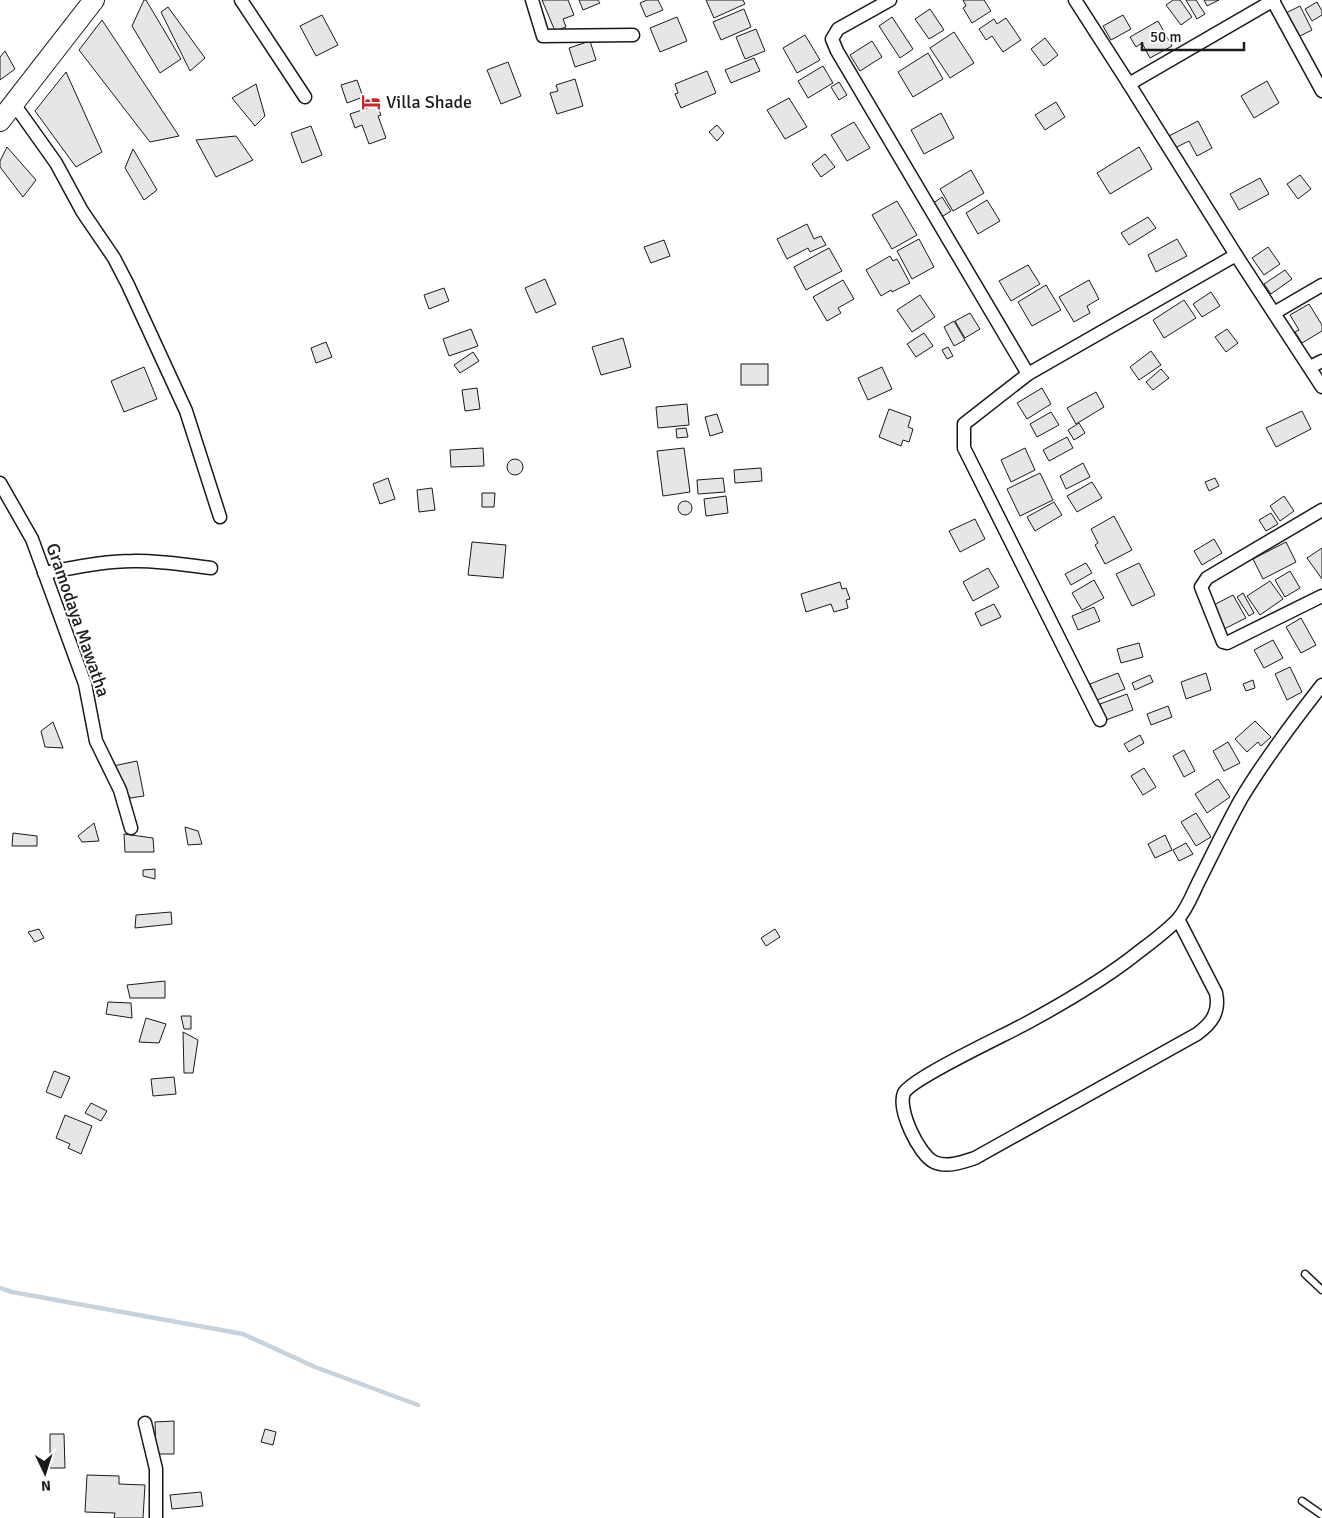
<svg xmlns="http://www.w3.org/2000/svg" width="1322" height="1518" font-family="Signika,sans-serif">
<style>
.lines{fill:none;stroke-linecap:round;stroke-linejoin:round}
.stream{stroke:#c6d2dc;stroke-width:4.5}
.building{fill:#e6e6e6;stroke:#1a1a1a}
.service-casing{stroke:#1a1a1a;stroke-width:9}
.minor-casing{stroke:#1a1a1a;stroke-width:15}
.primary-casing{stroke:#1a1a1a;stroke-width:22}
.service{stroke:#fff;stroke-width:6}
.minor{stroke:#fff;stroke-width:12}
.primary{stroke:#fff;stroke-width:20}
.labels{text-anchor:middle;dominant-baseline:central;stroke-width:4;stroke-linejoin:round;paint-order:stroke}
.poi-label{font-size:18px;fill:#1a1a1a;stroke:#fff;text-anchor:start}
.street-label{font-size:18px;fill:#1a1a1a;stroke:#fff}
</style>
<rect width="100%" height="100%" fill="#fff"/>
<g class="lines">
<!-- stream -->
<polyline class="stream" points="0,1288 12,1292 243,1334 315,1367 418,1405"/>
</g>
<!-- building -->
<g class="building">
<polygon points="144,0 146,0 181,59 160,73 132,26"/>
<polygon points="542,0 568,0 574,15 563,19 566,27 555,31"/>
<polygon points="579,0 598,0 600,3 583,10"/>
<polygon points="647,0 658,0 663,10 646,17 640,3"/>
<polygon points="706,0 743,0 745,4 714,18"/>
<polygon points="963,0 984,0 991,11 972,23 963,8 966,6"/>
<polygon points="1173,0 1180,0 1192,17 1181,25 1166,5"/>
<polygon points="1186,0 1196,0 1205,14 1197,19"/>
<polygon points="1204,0 1219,0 1207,6"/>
<polygon points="1317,2 1322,11 1322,15 1312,21 1305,9"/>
<polygon points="1300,6 1312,30 1298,37 1286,13"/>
<polygon points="168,7 205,58 190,71 161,12"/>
<polygon points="744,9 751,27 721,40 713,22"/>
<polygon points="930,9 944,30 929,39 915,19"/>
<polygon points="322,15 338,45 316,56 300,26"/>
<polygon points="1123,15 1131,29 1111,40 1103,26"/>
<polygon points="677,17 687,41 660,52 650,28"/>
<polygon points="892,17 913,49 900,58 879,26"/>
<polygon points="1006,18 1021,40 1003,52 992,36 986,40 979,29 994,19 997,24"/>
<polygon points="102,20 179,136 150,142 79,50"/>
<polygon points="1158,21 1172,46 1150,58 1142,43 1136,47 1130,37"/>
<polygon points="756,29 765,51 745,59 736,37"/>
<polygon points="954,32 974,63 950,78 930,48"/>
<polygon points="805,35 820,60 797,73 783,48"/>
<polygon points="1045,38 1058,55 1044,66 1031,49"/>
<polygon points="590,41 596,60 575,67 569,48"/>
<polygon points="872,41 882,57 860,71 850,55"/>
<polygon points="5,51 15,69 0,80 0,57"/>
<polygon points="928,53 943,79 913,97 898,72"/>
<polygon points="754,58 760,71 731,83 725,70"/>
<polygon points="508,62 521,96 501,104 487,70"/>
<polygon points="823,66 833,83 808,98 798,81"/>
<polygon points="707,71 716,93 681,108 675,94 678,93 675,84"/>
<polygon points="66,72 102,152 76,167 35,111"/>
<polygon points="575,79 583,106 557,114 550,93 558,91 556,85"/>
<polygon points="357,80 363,97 347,103 341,85"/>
<polygon points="1267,81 1279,103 1254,118 1241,96"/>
<polygon points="839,82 847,95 839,100 831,87"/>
<polygon points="256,84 265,116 255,126 232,98"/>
<polygon points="789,98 807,127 785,139 767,110"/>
<polygon points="1056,102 1065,117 1045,130 1035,115"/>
<polygon points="377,105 381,115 378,116 386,138 369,144 362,125 355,128 350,114"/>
<polygon points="941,113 954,138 924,154 911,130"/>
<polygon points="1198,121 1212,148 1197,156 1189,141 1173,149 1167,137"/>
<polygon points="854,122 870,148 847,161 831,135"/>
<polygon points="717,125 724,133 717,141 709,132"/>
<polygon points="311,126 322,155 302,163 291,133"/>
<polygon points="236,136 253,160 216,177 196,140"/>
<polygon points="7,147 36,180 23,197 0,167 0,161"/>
<polygon points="1139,147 1152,169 1110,194 1097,173"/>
<polygon points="133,149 157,190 144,200 125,168"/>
<polygon points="825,154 835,167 821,177 812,164"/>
<polygon points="971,170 984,193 953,211 940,189"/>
<polygon points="1300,175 1311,189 1298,199 1287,184"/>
<polygon points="1260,178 1269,194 1239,210 1230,194"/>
<polygon points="942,197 951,211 940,218 932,204"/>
<polygon points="987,200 1000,221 978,234 966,213"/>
<polygon points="897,201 917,235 892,249 872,215"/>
<polygon points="1148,217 1156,228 1129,245 1121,233"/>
<polygon points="807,224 814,239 821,236 826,245 810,252 808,248 787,259 777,239"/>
<polygon points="919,239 934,267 912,279 897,251"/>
<polygon points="1177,239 1187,256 1156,272 1148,255"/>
<polygon points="664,240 670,256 651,263 644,247"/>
<polygon points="1268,247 1280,264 1264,275 1252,258"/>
<polygon points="829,248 842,271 806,290 794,267"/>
<polygon points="890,256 893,261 897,259 910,283 892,292 891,290 881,296 866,270"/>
<polygon points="1028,265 1040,284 1011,301 999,281"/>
<polygon points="1285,270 1292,279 1271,294 1264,284"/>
<polygon points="545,279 556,304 536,313 525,288"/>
<polygon points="843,280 854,299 838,308 841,313 827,321 813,297"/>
<polygon points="1089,280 1099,299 1087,306 1090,313 1074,322 1059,297"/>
<polygon points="1046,285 1061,310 1032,326 1018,302"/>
<polygon points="444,288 449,301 429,309 424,295"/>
<polygon points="1211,292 1220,306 1202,317 1193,304"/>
<polygon points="920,295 935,317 912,332 897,310"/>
<polygon points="1184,300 1196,318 1164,338 1153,320"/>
<polygon points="1309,304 1322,325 1322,331 1302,343 1295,332 1299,330 1290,315"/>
<polygon points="970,313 980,329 965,338 955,321"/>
<polygon points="954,321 965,340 954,346 944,327"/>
<polygon points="471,329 478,346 449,356 443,339"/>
<polygon points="1227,329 1238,343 1226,352 1215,337"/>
<polygon points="924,333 933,346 916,357 907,344"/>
<polygon points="623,338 631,367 601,375 592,347"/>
<polygon points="326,342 332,357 316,363 311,348"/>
<polygon points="948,347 953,356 947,359 942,350"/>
<polygon points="1151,351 1161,365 1139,380 1130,367"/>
<polygon points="473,352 479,361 460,373 454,365"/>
<rect x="741" y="364" width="27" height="21"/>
<polygon points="144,367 157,399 124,412 111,381"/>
<polygon points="882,367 892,389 868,400 858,378"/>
<polygon points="1161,369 1169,378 1153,390 1146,382"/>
<polygon points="477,388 480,409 465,411 462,390"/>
<polygon points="1042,388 1051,404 1027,419 1017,403"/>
<polygon points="1096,392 1104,407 1076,424 1067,408"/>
<polygon points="687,404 689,425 658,428 656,407"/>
<polygon points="889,409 911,417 908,427 913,429 909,442 903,440 901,446 879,437"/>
<polygon points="1302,411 1311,429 1276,447 1266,428"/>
<polygon points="1051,412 1059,425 1037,437 1030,424"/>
<polygon points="717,414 723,432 710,436 705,417"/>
<polygon points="1079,423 1085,433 1074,440 1068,430"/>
<polygon points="686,428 688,437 677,438 676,429"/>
<polygon points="1067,437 1073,448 1049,461 1043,450"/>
<polygon points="483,448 484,466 451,467 450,450"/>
<polygon points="684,448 690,492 663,496 657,451"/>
<polygon points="1025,448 1035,470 1011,482 1001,460"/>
<circle cx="515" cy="467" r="8"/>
<polygon points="1083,463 1090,477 1066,489 1060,476"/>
<polygon points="761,468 762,481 735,483 734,470"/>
<polygon points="1040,473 1053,500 1020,516 1007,489"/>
<polygon points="388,478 395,499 380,504 373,484"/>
<polygon points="723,478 725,492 698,494 697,480"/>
<polygon points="1215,478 1219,486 1209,491 1205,482"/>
<polygon points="1092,482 1102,498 1077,512 1067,496"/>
<polygon points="432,488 435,510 419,512 417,490"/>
<polygon points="482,493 495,493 494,507 482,507"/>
<polygon points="726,496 728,513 706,516 704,499"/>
<polygon points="1284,496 1294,511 1280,521 1270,506"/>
<circle cx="685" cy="508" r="7"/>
<polygon points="1054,502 1062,515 1035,531 1027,517"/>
<polygon points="1271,513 1278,524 1266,531 1259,520"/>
<polygon points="1114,516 1132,550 1105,564 1095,545 1098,543 1091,529"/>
<polygon points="975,519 985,539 960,552 949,531"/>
<polygon points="1214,539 1222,553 1202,565 1194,551"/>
<polygon points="472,542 506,545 503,578 468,575"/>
<polygon points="1286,542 1296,562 1263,579 1253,559"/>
<polygon points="1322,548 1322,579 1307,558"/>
<polygon points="1086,563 1092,573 1071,585 1065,574"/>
<polygon points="1139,563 1155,595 1132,606 1116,574"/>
<polygon points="988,568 999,587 973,601 963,582"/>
<polygon points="1290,571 1300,588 1285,597 1275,580"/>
<polygon points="1094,580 1104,598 1082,610 1072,593"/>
<polygon points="1270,581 1283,599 1260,615 1247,596"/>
<polygon points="840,582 842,589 846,588 850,599 846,600 848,608 834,612 831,604 806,612 801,594"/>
<polygon points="1243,593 1254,613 1249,616 1237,597"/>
<polygon points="1233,595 1246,618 1222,630 1210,607"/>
<polygon points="994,604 1001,617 981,626 975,613"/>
<polygon points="1094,607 1100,621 1078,630 1072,616"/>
<polygon points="1301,618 1316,645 1301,653 1286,627"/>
<polygon points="1273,640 1283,658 1264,668 1254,650"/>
<polygon points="1139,643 1143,657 1121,663 1117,649"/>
<polygon points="1290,667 1302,692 1287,700 1275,674"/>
<polygon points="1118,673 1125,689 1097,700 1090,684"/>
<polygon points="1206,673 1211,690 1186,699 1181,682"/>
<polygon points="1150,675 1153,682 1135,690 1132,683"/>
<polygon points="1253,680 1255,688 1246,691 1243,684"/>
<polygon points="1127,694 1133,710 1106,720 1100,704"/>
<polygon points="1168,706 1172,717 1151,725 1147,714"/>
<polygon points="1255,721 1271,737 1261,746 1258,742 1247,752 1235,739"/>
<polygon points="53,722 63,748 45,747 41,731"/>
<polygon points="1140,735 1144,743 1129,752 1124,744"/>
<polygon points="1228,742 1240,763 1224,771 1213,751"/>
<polygon points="1184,750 1195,771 1184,777 1173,756"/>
<polygon points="137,761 144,796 130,798 113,766"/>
<polygon points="1144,768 1156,787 1143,795 1131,776"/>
<polygon points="1218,779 1230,797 1207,813 1195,794"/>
<polygon points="1196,813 1211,837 1196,846 1181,822"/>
<polygon points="94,823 99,841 82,842 78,836"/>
<polygon points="185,827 198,831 202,844 188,845"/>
<polygon points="13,833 37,836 37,846 12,846"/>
<polygon points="124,834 153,838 154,852 125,852"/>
<polygon points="1165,835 1172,850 1155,858 1148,844"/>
<polygon points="1186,843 1193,854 1179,861 1173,850"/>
<polygon points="155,869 155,879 143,876 143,870"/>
<polygon points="171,912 172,924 135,928 136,915"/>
<polygon points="39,929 44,938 35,942 28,932"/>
<polygon points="775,929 780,937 766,946 761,938"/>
<polygon points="165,981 165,998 130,998 127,985"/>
<polygon points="108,1002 131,1003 132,1018 106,1014"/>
<polygon points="181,1016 191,1016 191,1029 184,1029"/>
<polygon points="146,1018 166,1024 159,1043 139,1042"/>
<polygon points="183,1032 198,1040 193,1073 184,1073"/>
<polygon points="54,1071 70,1077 61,1098 46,1092"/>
<polygon points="174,1077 176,1094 153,1096 151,1079"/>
<polygon points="91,1103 107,1111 101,1121 85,1113"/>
<polygon points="65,1115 92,1126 81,1154 68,1148 70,1144 56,1138"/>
<polygon points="174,1421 174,1454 156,1454 155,1422"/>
<polygon points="265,1429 276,1432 273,1445 261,1442"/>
<polygon points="50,1434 64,1434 65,1468 50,1468"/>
<polygon points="87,1475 119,1476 119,1484 145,1485 143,1518 114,1518 115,1513 85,1512"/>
<polygon points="201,1492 203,1506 172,1509 170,1495"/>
</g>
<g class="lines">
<!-- service casing -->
<g class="service-casing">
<g id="service">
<polyline points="1305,1274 1322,1290"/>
<polyline points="1302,1501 1322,1515"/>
</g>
</g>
<!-- minor casing -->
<g class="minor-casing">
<g id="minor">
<polyline points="241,0 305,97"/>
<polyline points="532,0 543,36 633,35"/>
<polyline points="890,0 838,29 832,39 837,51 1028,374"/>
<polyline points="1075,0 1129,84 1274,0"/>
<polyline points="1273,1 1322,91"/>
<polyline points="1129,84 1236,255 1322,387"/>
<polyline points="14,104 56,163 82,211 114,258 128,285 186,411 220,517"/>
<polyline points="1274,313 1322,285"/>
<polyline points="1310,367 1322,361"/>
<polyline points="0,483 32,539 85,684 96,741 120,790 131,828"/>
<polyline points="1322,510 1207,578 1201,587 1223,642 1227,643 1322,596"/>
<path d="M44,573C73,568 103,561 133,561C159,560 185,565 211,568"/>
<polyline points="1100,720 964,448 964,424 1028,374 1236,255"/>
<path d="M1178,919L1216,993C1220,1012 1212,1023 1197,1034L975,1158C963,1162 947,1168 934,1162C919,1155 897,1109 904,1093C912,1078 1005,1035 1025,1024C1062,1004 1098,983 1131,958C1146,946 1164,934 1178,919C1188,908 1194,890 1201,877C1214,851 1227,824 1241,799C1265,759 1293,722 1322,685"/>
<polyline points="145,1423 156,1469 156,1518"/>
</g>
</g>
<!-- primary casing -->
<g class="primary-casing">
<polyline id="primary" points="0,121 94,0"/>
</g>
<!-- service -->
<use href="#service" class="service"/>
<!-- minor -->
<use href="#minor" class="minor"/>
<!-- primary -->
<use href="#primary" class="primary"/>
</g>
<!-- icons -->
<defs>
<g id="hotel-bare" transform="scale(1.5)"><path d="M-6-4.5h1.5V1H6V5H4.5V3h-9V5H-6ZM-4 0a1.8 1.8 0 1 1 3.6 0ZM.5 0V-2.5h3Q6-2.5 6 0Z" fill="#c62828" stroke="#fff" stroke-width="2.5" paint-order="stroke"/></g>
</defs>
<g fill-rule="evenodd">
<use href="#hotel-bare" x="371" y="102"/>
</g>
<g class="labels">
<!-- poi labels -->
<g class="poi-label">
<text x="386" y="102">Villa Shade</text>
</g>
<!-- street labels -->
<g class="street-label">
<text transform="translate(78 620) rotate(71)">Gramodaya Mawatha</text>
</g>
</g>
<!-- north arrow -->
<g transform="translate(45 1473) rotate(176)" stroke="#ffffff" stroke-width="4" paint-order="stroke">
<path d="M0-4L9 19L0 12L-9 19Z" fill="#1a1a1a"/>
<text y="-8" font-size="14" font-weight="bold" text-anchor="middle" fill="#1a1a1a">N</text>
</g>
<!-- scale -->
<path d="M1142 42v8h102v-8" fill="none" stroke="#1a1a1a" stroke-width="2.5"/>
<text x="1150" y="42" font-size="15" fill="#1a1a1a" stroke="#ffffff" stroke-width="4" paint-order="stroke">50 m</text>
</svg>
